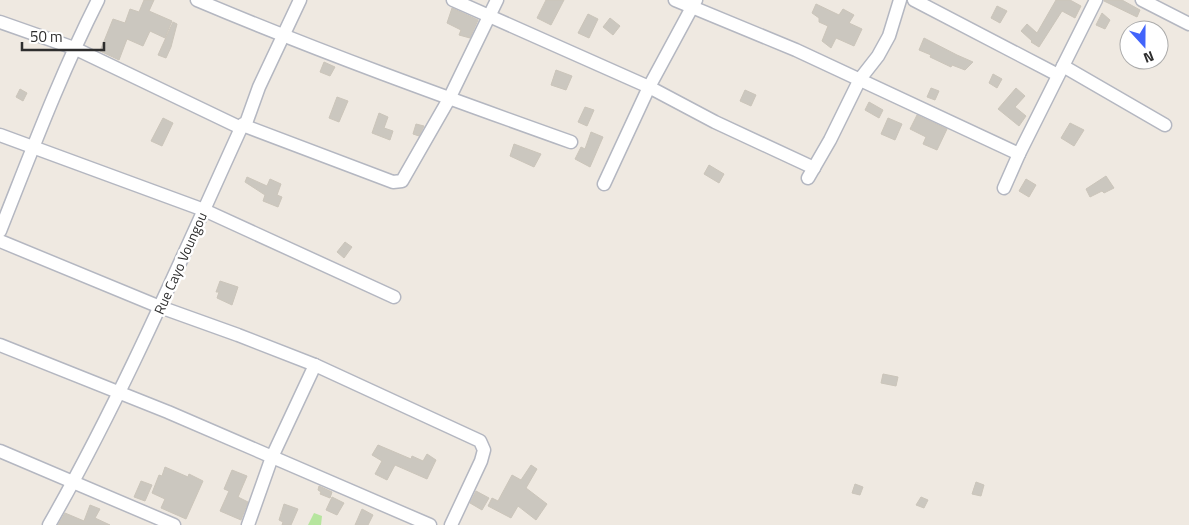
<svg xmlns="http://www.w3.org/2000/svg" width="1189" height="525" font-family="'Titillium Web',sans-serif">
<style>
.green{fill:#b6e59e}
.building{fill:#cbc7bf;stroke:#cbc5ba}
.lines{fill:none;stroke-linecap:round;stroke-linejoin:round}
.minor-casing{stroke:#b4b7c1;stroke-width:15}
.minor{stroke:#fff;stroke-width:12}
.labels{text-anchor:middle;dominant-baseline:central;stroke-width:5;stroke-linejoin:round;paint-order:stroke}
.street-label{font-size:14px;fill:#2e2e2e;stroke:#fff}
</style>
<rect width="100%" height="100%" fill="#efe9e1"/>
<!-- green -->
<polygon class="green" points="314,513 322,516 321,525 308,525"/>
<!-- building -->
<g class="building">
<polygon points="144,0 154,0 149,11 172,21 165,38 150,31 143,46 127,39 119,60 100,51 113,19 125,23 130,9 139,12"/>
<polygon points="546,0 564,0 551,25 537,18"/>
<polygon points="1056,0 1070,0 1081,6 1075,18 1062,11 1039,47 1031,42 1032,41 1021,31 1027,24 1037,33"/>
<polygon points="1104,0 1122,0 1140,10 1137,17 1104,1"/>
<polygon points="816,4 839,15 843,9 854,15 849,23 862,29 854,46 836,38 831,48 822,41 828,26 819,22 819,18 812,13"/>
<polygon points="997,6 1007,11 1000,23 991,18"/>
<polygon points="452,8 478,20 470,38 459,35 461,30 447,23"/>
<polygon points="1102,13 1110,20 1105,29 1096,25"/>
<polygon points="588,14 598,19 589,38 578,33"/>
<polygon points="610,18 620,26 613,35 603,27"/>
<polygon points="173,22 177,24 171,47 166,58 158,55"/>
<polygon points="924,38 957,55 973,62 965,70 952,65 951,67 930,57 931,55 919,50"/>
<polygon points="324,62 335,67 330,76 320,72"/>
<polygon points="556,70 572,76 566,90 551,85"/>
<polygon points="993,74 1002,79 997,88 989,83"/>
<polygon points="931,88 939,91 935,100 927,97"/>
<polygon points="1016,88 1025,96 1015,107 1026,116 1019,126 998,109"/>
<polygon points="20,89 27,93 23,101 16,97"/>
<polygon points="745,90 756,95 751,106 740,101"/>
<polygon points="337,97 348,101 339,122 329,118"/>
<polygon points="869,102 883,110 879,118 865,110"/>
<polygon points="585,107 594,110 587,126 578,122"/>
<polygon points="379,113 388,117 384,128 393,131 390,140 372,133"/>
<polygon points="917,115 947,129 937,150 923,144 926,137 910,129"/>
<polygon points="163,118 173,123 162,146 151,141"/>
<polygon points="888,118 902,124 895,140 881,134"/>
<polygon points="1070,123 1084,130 1074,146 1061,138"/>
<polygon points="416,124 424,126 419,136 413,134"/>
<polygon points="591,132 603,137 590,167 575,159 581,147 585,149"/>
<polygon points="514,144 541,154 534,167 510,156"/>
<polygon points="709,165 724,174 719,183 704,174"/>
<polygon points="1106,176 1114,188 1104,193 1102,191 1090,197 1086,189"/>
<polygon points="247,177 267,186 270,179 281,184 277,195 282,197 278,207 263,201 265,195 245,182"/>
<polygon points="1026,179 1036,185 1029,197 1019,191"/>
<polygon points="345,242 352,247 344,258 337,252"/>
<polygon points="220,281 238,287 232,305 217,298 219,292 216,292"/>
<polygon points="883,374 898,377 896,386 881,383"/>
<polygon points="378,445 411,459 412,456 423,461 427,454 436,460 427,479 395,465 387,480 375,474 382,461 372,455"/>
<polygon points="531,465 537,469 526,488 547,504 536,520 518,506 511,518 488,506 492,498 498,501 512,475 521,480"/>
<polygon points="165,467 188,477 189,474 203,481 186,519 161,508 165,499 152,493 159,475 162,476"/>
<polygon points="232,470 247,476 238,497 248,502 241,520 220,511 229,491 224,489"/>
<polygon points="141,481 152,485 145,501 134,497"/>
<polygon points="976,482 984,485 981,496 972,494"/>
<polygon points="855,484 863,487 860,495 852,493"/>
<polygon points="319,486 332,492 330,498 320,494 321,492 318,490"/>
<polygon points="476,491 489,498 482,510 470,503"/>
<polygon points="332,497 344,503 337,515 326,510"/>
<polygon points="921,497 928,500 924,508 916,505"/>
<polygon points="284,504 298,509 291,525 282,525 283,522 279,520"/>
<polygon points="90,505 100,509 95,518 110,525 58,525 65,513 84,521"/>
<polygon points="362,509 373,515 368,525 355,525"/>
</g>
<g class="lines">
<!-- minor casing -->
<g class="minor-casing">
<g id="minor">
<path d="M197,0C320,52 445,97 571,142"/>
<polyline points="453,0 649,87 715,122 814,168"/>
<polyline points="675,0 796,50 1019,154"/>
<polyline points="914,0 1058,75"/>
<polyline points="1142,0 1189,24"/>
<polyline points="0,22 74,48 241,128"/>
<polyline points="1063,66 1165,125"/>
<polyline points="245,126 393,182 402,181 449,99 497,0"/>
<polyline points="0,135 204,210 394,297"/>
<polyline points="808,178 830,140 860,79 878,56 889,36 900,0"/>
<polyline points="604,184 649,87 696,0"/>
<polyline points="1004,188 1019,154 1096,0"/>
<path d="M0,231C31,153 60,75 98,0"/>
<polyline points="0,241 160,307 238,335 315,365 480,441 484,450 481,461 451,525"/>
<polyline points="0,345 168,412 430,525"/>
<polyline points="0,451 174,525"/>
<path d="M49,525C122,397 180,262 241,128L243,124L245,126L259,87L300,0"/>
<polyline points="248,525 272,457 315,365"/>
</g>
</g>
<!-- minor -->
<use href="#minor" class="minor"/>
</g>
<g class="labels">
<!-- street labels -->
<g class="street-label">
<text transform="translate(180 263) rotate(-66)">Rue Cayo Voungou</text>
</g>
</g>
<!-- north arrow -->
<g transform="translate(1144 45) rotate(159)"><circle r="24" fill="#ffffff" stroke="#ababab"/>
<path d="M0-4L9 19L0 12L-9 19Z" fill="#4264fb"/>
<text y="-8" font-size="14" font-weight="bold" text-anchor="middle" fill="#2e2e2e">N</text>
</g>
<!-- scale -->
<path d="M22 42v8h82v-8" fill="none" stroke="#2e2e2e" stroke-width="2.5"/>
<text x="30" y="42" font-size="15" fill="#2e2e2e" stroke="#ffffff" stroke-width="4" paint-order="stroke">50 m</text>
</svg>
